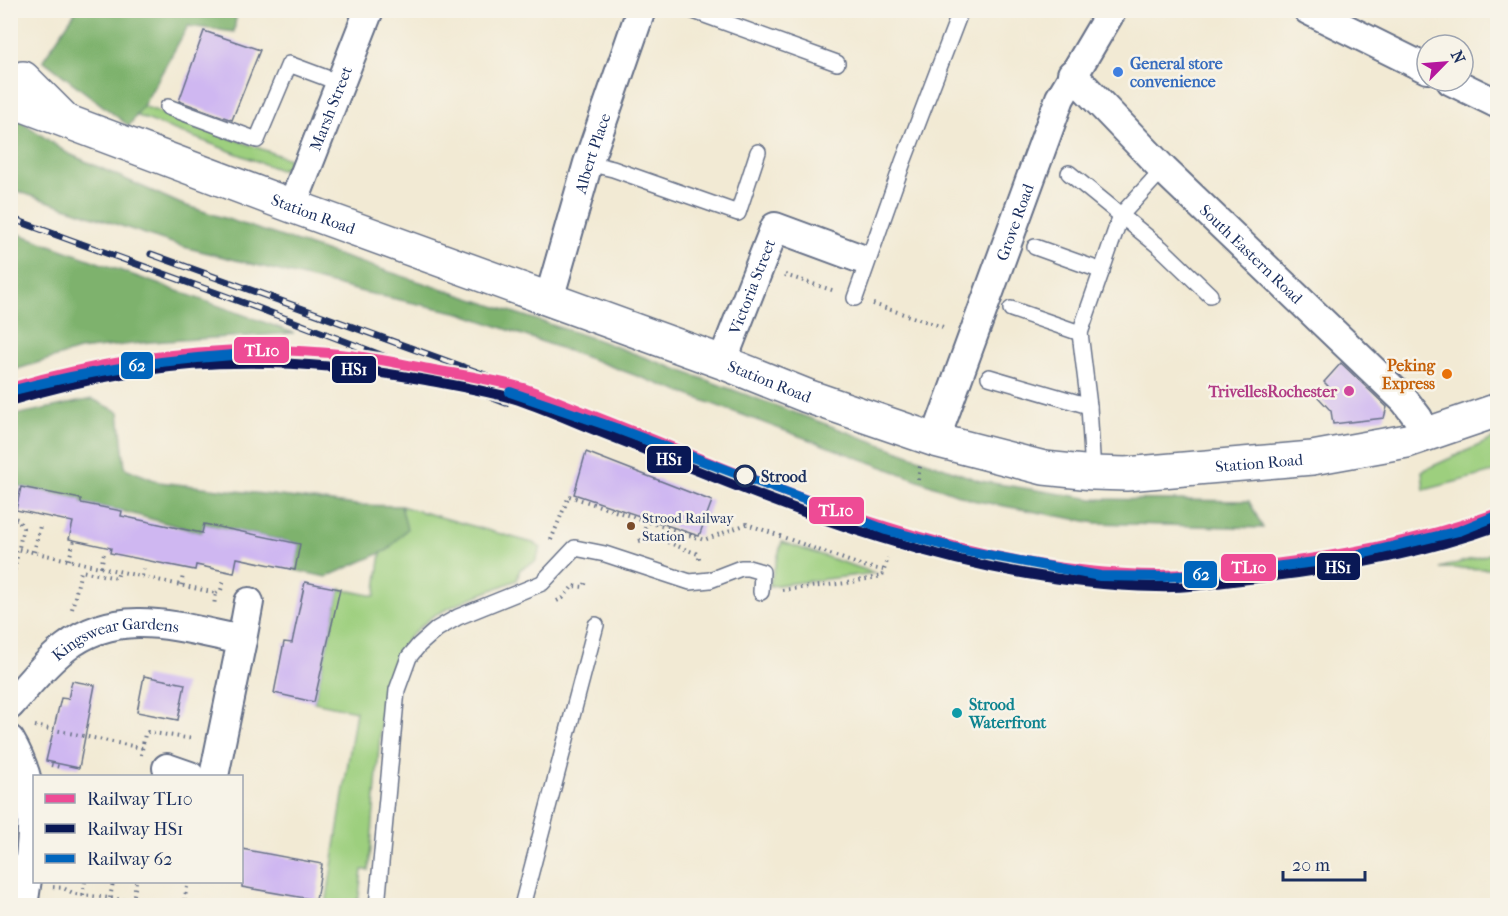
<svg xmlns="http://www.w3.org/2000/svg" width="1508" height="916" font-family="'IM FELL French Canon',serif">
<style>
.green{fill:#9dcf7e;stroke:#5c7f6e;stroke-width:1.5}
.forest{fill:#7eb26d;stroke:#4c7066;stroke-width:1.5}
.building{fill:#cfb7f1}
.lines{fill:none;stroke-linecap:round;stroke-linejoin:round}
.lane-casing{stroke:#667087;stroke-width:18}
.street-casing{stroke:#667087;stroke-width:32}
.secondary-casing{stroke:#667087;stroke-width:36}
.path{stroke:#667087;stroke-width:4;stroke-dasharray:1.5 4.5;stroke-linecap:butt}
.lane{stroke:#fff;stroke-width:15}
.street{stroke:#fff;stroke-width:28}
.secondary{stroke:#fff;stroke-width:33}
.rail-casing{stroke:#1b2f5e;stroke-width:7}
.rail{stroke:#f7f3e8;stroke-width:4.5;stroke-dasharray:14;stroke-linecap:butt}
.rail-1-casing{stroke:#f7f3e8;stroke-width:15}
.rail-2-casing{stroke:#f7f3e8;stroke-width:15}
.rail-3-casing{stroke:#f7f3e8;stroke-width:15}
.rail-1{stroke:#ee4b95;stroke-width:10}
.rail-2{stroke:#091855;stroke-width:10}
.rail-3{stroke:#0065bd;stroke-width:10}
.shop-dot{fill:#3f7fe0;stroke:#f7f3e8;stroke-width:2}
.food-dot{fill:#e8710a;stroke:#f7f3e8;stroke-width:2}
.hotel-dot{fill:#d1479c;stroke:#f7f3e8;stroke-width:2}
.stop-dot{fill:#f7f3e8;stroke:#1b2f5e;stroke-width:3}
.bus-dot{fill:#7a4b2a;stroke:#f7f3e8;stroke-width:2}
.culture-dot{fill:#0f9aa8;stroke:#f7f3e8;stroke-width:2}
.labels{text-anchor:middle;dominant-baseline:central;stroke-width:5;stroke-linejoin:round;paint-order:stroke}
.bus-label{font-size:14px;fill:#1b2f5e;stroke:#f7f3e8;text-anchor:start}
.shop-label{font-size:16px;font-weight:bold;fill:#366cbe;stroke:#f7f3e8;text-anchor:start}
.street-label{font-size:16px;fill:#1b2f5e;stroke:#f7f3e8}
.food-label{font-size:16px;font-weight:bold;fill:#c56008;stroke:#f7f3e8;text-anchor:end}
.hotel-label{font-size:16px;font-weight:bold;fill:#b23c85;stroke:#f7f3e8;text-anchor:end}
.stop-label{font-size:16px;font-weight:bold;fill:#1b2f5e;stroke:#f7f3e8;text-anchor:start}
.culture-label{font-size:16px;font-weight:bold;fill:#0d838f;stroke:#f7f3e8;text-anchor:start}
.line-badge{stroke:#f7f3e8;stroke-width:2}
.badge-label{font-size:16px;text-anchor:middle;font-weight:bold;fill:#fff}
</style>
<rect width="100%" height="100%" fill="#f7f3e8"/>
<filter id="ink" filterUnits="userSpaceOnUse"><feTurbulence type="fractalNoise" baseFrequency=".0167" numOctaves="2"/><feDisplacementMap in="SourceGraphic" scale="12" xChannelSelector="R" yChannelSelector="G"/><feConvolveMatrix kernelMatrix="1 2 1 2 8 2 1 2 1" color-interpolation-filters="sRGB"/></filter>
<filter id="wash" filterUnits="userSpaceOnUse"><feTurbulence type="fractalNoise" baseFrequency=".008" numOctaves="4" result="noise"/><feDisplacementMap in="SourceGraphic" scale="24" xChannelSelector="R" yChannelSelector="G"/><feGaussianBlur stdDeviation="1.35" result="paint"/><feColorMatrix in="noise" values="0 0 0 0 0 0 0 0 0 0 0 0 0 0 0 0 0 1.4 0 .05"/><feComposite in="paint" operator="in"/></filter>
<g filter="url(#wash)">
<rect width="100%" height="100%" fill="#f2ead4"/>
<!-- green -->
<g class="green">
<polygon points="143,106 289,159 287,167 280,170 135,115"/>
<polygon points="1497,437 1497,471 1424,490 1422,471"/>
<polygon points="401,506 533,543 541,548 535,562 520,569 517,580 466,600 433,616 411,635 398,652 390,671 383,699 369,870 362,870 359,896 355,905 326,905 356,711 314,702 340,589 375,596 381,553 388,550 406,529"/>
<polygon points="782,542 875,573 769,586"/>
<polygon points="1497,552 1497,569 1440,568"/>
</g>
<!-- forest -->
<g class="forest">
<polygon points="76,11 76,10 237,11 234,32 188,26 143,106 129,126 43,60"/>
<polygon points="11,114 67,153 181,204 595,339 980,481 1093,499 1249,501 1263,528 1096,523 972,500 591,359 460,313 363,292 184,247 11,189"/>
<polygon points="11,231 294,333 150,342 79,350 11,371"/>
<polygon points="92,399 119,412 125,468 159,482 357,505 401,506 407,529 388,550 326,577 294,570 300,544 204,524 202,533 122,511 81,503 81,499 11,485 10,416"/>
</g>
<g id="blocks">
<!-- building -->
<g class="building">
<polygon points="204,31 260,50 232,120 179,101"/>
<polygon points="1341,363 1387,407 1384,418 1333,424 1331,411 1318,397 1328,386 1324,382"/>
<polygon points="586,452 712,501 699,536 574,494"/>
<polygon points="21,487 81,499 81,503 122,511 121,516 202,533 204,524 300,544 295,570 237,558 234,573 196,565 195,570 110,553 111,548 69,539 73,522 16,510"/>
<polygon points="305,582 340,589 314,702 274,693 284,642 292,643"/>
<polygon points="144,676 185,684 178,720 137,712"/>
<polygon points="72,681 95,685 79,768 46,761 61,698 68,699"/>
<polygon points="242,849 322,864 316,900 242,887"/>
</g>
</g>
</g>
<g filter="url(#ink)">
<use href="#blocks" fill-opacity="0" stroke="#667087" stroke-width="1.5"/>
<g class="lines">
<!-- lane casing -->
<g class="lane-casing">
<g id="lane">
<polyline points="691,10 837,63"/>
<polyline points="168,107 257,140 289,64 340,83"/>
<polyline points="588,163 613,169 738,213 758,152"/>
<polyline points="1069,173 1161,248 1210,295"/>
<polyline points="1035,247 1102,271"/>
<polyline points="855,298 903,162 961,10"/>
<polyline points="1011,309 1080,333"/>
<polyline points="989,377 1089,406"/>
<polyline points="1093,473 1089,406 1080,333 1121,215 1163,169"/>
<polyline points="377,906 397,690 409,657 419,645 437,629 458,617 542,583 575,548 605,554 690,582 710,580 741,568 748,568 762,572 761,592"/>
<polyline points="522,906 596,625"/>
</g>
</g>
<!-- street casing -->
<g class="street-casing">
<g id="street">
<polyline points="1308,10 1427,69"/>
<path id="s1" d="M1072,74L1163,169L1405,401L1418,418L1426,436"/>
<polyline points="1451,81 1498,104"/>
<path id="s2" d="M292,206L369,10"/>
<path id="s3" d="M549,299L588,163L641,10"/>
<path id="s4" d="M722,362L775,227L859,258"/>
<path id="s5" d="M935,440L1060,98L1112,10"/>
<polyline points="242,640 249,602"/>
<path id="s6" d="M10,705C28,685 44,664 65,648C119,605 181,628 242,640L214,776"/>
<path d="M10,740C43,796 32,845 23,906"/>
<polyline points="167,768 190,776"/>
</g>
</g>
<!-- secondary casing -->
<g class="secondary-casing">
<g id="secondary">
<polyline points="23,78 62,117"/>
<path id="s7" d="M10,100L292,206L722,362L807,396L935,440L1044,468L1093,473L1126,474L1312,458L1407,441L1498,410"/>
</g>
</g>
<!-- path -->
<g class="path">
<polyline points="785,275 835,291"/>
<polyline points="873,304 946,328"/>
<polyline points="918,480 920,466"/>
<polyline points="10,517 18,519 23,528 10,591"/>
<polyline points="551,540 569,496 704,540 747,524 863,566 883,570"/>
<polyline points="642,540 647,521"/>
<polyline points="639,541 652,537 657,538 695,553 698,554 700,562"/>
<polyline points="19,549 216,593 214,605"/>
<polyline points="34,552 40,526"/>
<polyline points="69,560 74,540"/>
<polyline points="101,567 104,553"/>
<polyline points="142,576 144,566"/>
<polyline points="181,585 183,575"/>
<polyline points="782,590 847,583 882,576 888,558"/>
<polyline points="216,593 221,590 224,580"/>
<polyline points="557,601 563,598 573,586 584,587 587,579"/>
<polyline points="72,609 81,571 117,578 119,571"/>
<polyline points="35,726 142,748"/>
<polyline points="141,755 145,734 148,732 193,739"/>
<polyline points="51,765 60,767"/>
<polyline points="53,887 63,888 75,894 176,906"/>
<polyline points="83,895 85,882"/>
<polyline points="110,898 113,882"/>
<polyline points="133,901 136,882"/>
<polyline points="183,906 188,882"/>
<polyline points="759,906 824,902 899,906"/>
</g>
<!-- lane -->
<use href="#lane" class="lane"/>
<!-- street -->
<use href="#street" class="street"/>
<!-- secondary -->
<use href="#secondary" class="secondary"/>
<!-- rail casing -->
<g class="rail-casing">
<g id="rail">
<polyline points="10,218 258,308 506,403"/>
<polyline points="151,254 513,385"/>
</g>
</g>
<!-- rail -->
<use href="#rail" class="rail"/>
<!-- rail-1 casing -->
<g class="rail-1-casing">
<path id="rail-1" d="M10,388C121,355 233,342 348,355C375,358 402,364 429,369C461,375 492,379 523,388C549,397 573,408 599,418C693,455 787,496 884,526C971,554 1067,574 1159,575C1189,575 1220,571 1250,567C1335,557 1417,542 1498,513"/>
</g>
<!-- rail-2 casing -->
<g class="rail-2-casing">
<path id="rail-2" d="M13,400C159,356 277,353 426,380C457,386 489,391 519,400C545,409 570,420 595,430C690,467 784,508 881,538C970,566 1064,585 1157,587C1188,588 1218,583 1249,579C1334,570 1417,555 1498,526"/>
</g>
<!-- rail-3 casing -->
<g class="rail-3-casing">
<g id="rail-3">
<path d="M10,391C94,369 179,357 266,353"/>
<polyline points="510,392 615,428 886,530 966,551 1100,576 1163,577 1233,572 1340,559 1459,531 1494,517"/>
</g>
</g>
<!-- rail-1 -->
<use href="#rail-1" class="rail-1"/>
<!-- rail-2 -->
<use href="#rail-2" class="rail-2"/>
<!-- rail-3 -->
<use href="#rail-3" class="rail-3"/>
</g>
</g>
<!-- markers -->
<circle class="shop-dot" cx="1118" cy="72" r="6"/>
<circle class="food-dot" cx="1447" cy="374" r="6"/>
<circle class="hotel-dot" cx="1349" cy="391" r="6"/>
<circle class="stop-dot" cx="745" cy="476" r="10"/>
<circle class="bus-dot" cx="631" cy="526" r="5"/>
<circle class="culture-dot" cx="957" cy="713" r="6"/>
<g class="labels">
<!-- bus labels -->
<g class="bus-label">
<text x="642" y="518">Strood Railway<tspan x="642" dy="18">Station</tspan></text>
</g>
<!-- shop labels -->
<g class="shop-label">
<text x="1130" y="63">General store<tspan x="1130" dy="18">convenience</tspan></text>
</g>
<!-- street labels -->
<g class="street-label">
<text stroke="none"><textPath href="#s2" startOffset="105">Marsh Street</textPath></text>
<text stroke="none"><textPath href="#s3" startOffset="152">Albert Place</textPath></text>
<text stroke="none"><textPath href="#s7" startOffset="324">Station Road</textPath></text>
<text stroke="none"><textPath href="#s5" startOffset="232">Grove Road</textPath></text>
<text stroke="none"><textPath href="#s1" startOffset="254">South Eastern Road</textPath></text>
<text stroke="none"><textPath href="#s4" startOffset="81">Victoria Street</textPath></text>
<text stroke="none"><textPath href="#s7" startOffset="810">Station Road</textPath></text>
<text stroke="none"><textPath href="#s7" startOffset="1314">Station Road</textPath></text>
<text stroke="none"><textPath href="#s6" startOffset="132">Kingswear Gardens</textPath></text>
</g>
<!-- food labels -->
<g class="food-label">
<text x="1435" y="365">Peking<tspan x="1435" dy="18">Express</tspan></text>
</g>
<!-- hotel labels -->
<g class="hotel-label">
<text x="1337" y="391">TrivellesRochester</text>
</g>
<!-- stop labels -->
<g class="stop-label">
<text x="761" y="476">Strood</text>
</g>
<!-- culture labels -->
<g class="culture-label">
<text x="969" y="704">Strood<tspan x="969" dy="18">Waterfront</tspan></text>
</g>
</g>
<g class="line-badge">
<rect x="233" y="336" width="57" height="28" rx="6" fill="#ee4b95"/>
<rect x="120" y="351" width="34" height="29" rx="6" fill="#0065bd"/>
<rect x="331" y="355" width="46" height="29" rx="6" fill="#091855"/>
<rect x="646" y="445" width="46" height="29" rx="6" fill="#091855"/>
<rect x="808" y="496" width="57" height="29" rx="6" fill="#ee4b95"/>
<rect x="1316" y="552" width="45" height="29" rx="6" fill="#091855"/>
<rect x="1220" y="553" width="57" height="29" rx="6" fill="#ee4b95"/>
<rect x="1183" y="560" width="35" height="29" rx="6" fill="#0065bd"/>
</g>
<g class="badge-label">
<text x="262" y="356">TL10</text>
<text x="137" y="371">62</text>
<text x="354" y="375">HS1</text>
<text x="669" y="465">HS1</text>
<text x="836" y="516">TL10</text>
<text x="1338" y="573">HS1</text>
<text x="1249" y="573">TL10</text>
<text x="1201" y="580">62</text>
</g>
<!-- margin -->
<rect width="1508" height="916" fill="none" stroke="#f7f3e8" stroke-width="36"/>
<!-- legend -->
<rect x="33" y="775" width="210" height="108" fill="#f7f3e8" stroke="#9fa5b1" stroke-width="1.5"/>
<rect x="45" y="794" width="30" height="9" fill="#ee4b95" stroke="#9fa5b1" stroke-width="1.5"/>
<text x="87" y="805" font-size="18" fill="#1b2f5e">Railway TL10</text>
<rect x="45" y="824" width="30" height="9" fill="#091855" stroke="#9fa5b1" stroke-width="1.5"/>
<text x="87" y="835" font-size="18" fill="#1b2f5e">Railway HS1</text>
<rect x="45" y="854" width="30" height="9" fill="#0065bd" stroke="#9fa5b1" stroke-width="1.5"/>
<text x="87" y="865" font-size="18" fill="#1b2f5e">Railway 62</text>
<!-- north arrow -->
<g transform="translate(1445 63) rotate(65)"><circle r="28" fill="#f7f3e8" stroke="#9fa5b1" stroke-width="1.5"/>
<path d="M0-4.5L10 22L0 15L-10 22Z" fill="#b5179e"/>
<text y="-9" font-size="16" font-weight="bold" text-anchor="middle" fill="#1b2f5e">N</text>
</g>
<!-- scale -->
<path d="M1283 871v9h82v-9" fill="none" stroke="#1b2f5e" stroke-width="3"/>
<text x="1292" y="871" font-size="18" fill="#1b2f5e" stroke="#f7f3e8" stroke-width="4.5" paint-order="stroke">20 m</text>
</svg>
